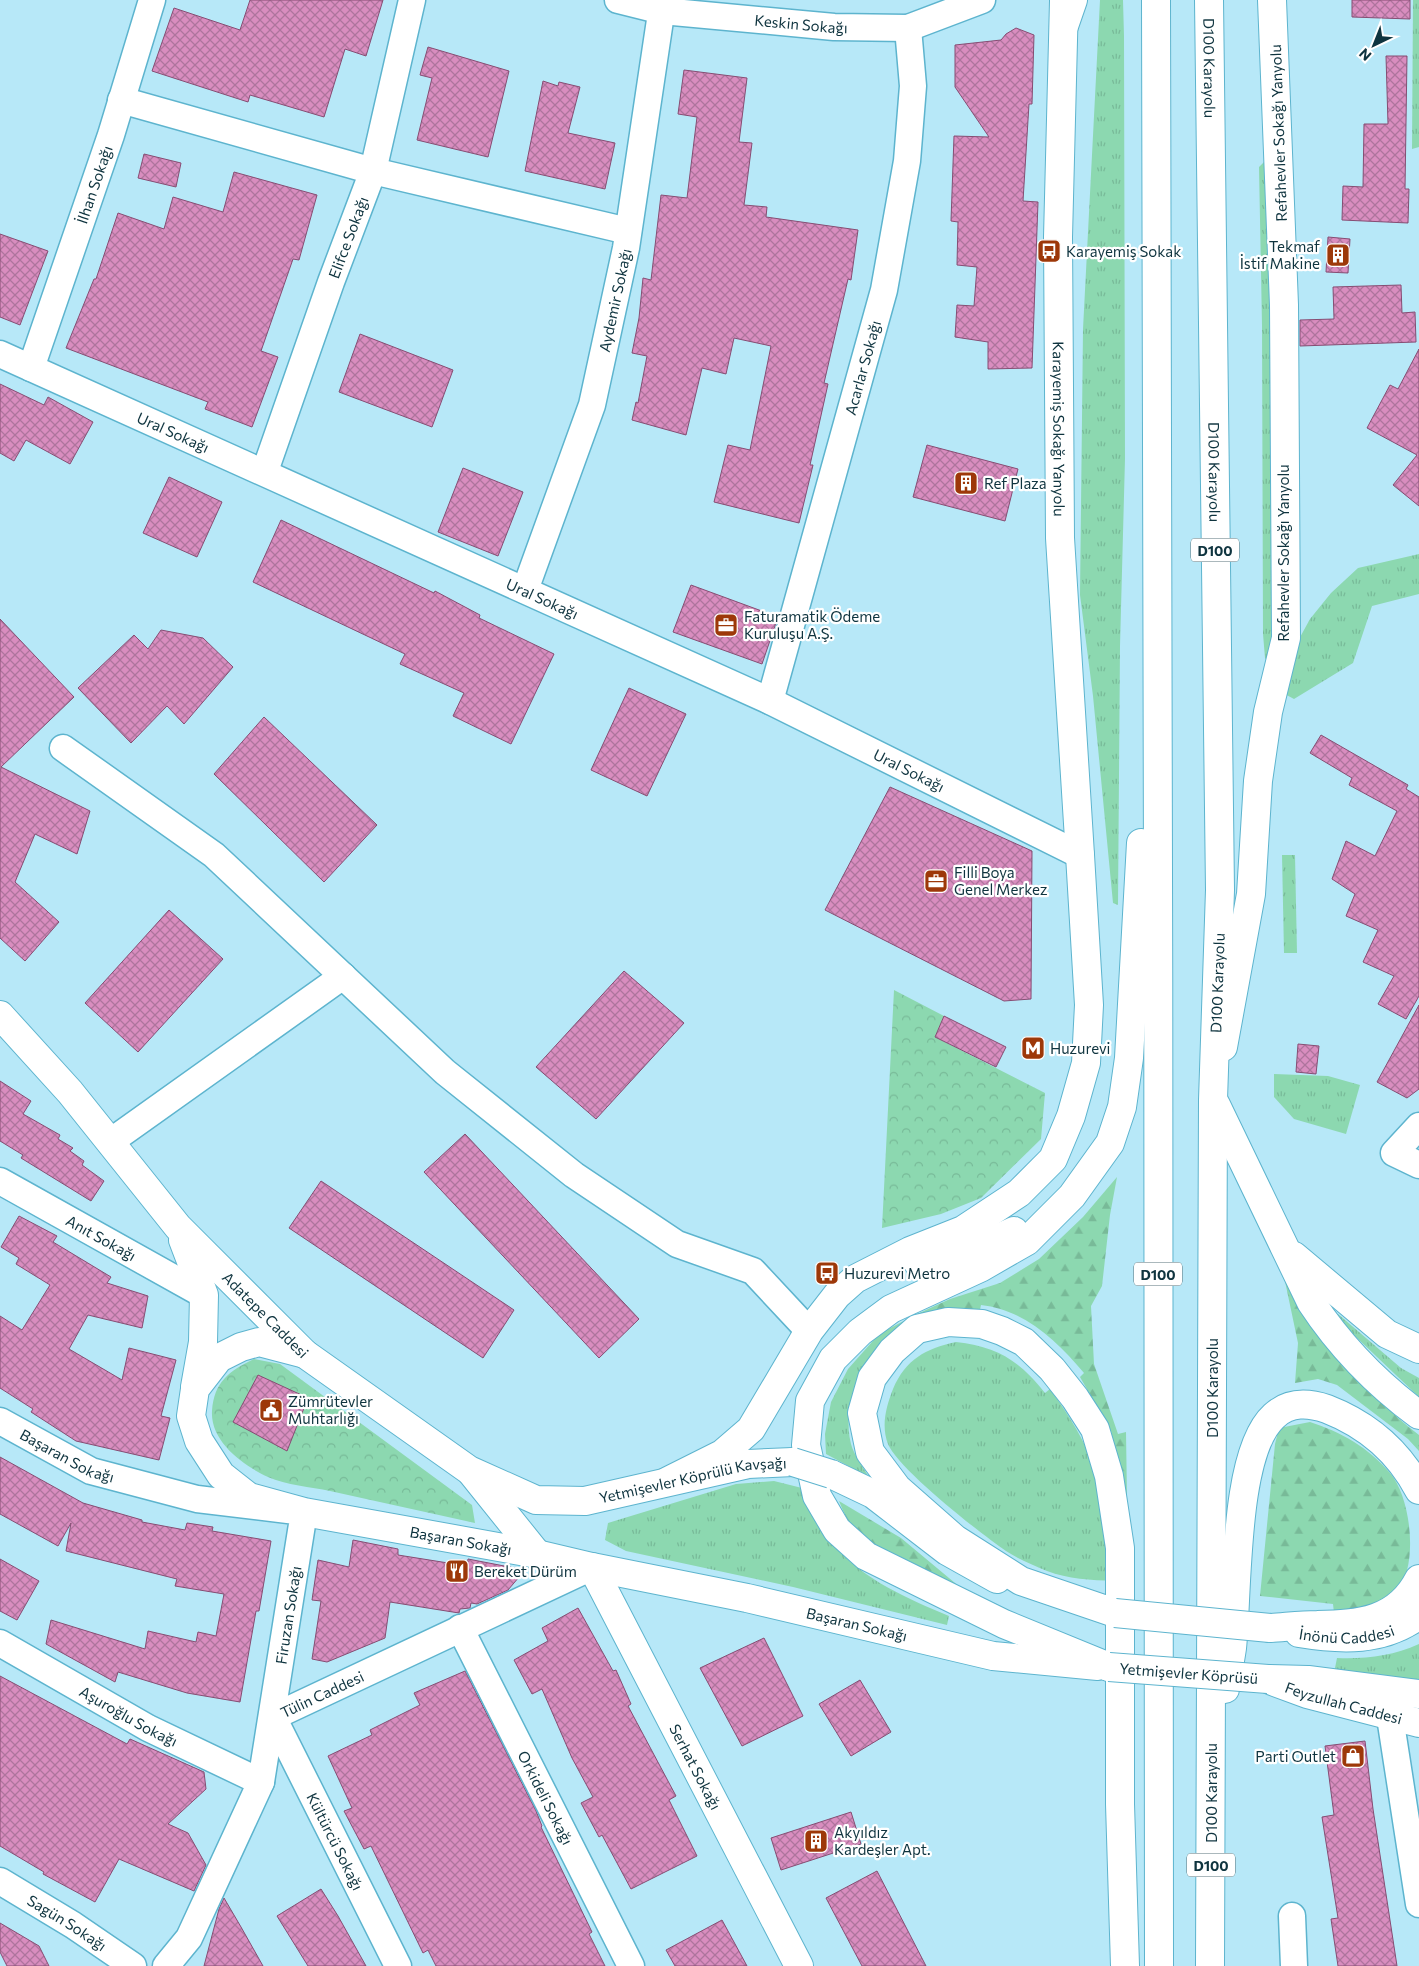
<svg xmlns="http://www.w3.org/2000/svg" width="1419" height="1966" font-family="Commissioner,sans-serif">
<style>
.grass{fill:url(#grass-tufts)}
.forest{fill:url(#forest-firs)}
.park{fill:url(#park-crowns)}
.building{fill:url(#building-cross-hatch);stroke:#864d73}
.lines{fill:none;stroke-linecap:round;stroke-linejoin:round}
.minor-casing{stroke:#5db4ce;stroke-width:29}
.major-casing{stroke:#5db4ce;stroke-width:30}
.highway-casing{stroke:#5db4ce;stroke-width:30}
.minor{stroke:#fff;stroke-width:26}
.major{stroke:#fff;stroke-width:28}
.highway{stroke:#fff;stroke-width:28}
.major-bridge-casing{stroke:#5db4ce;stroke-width:30;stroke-linecap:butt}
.major-bridge{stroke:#fff;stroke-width:28}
.labels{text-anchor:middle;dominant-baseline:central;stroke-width:4.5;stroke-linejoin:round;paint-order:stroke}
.shield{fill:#fff;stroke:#577179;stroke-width:1}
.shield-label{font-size:14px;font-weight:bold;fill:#0f343f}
.street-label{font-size:15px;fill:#0f343f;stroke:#fff}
.poi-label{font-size:15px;fill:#0f343f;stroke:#fff;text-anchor:start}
</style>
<defs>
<pattern id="grass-tufts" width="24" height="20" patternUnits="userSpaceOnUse" patternTransform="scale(1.25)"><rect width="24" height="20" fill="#8cd8b0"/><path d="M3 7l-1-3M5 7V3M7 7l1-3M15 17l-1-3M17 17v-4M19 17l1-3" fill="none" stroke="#78ba98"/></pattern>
<pattern id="forest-firs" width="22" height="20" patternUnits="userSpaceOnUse" patternTransform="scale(1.25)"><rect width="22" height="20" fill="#8cd8b0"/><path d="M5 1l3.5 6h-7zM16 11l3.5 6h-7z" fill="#78ba98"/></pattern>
<pattern id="park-crowns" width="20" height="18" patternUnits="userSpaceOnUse" patternTransform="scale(1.25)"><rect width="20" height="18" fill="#8cd8b0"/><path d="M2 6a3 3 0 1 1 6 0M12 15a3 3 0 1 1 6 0" fill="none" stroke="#78ba98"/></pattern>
<pattern id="building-cross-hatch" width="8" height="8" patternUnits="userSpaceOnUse" patternTransform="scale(1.25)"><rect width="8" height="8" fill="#d98dbf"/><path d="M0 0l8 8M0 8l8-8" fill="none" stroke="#ae749d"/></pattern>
</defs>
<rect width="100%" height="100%" fill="#b7e8f8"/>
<!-- grass -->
<g class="grass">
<polygon points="1100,0 1123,0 1124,36 1125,459 1120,646 1118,905 1113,903 1093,696 1080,595 1083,329"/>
<polygon points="1413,0 1419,0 1419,147 1412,149"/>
<polygon points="1264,162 1273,163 1279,344 1272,669 1265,658 1263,634 1262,325 1259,167"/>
<polygon points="1419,554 1419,594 1372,606 1353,663 1294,699 1281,692 1293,650 1310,619 1331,593 1358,568"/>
<polygon points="1282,855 1295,855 1297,953 1284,953"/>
<polygon points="1274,1074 1328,1076 1360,1085 1346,1134 1294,1119 1274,1097"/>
<polygon points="1338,1314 1401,1368 1419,1378 1419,1397 1335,1317"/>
<path d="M915,1315C906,1323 894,1330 885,1339C860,1366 842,1406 851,1444C854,1455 863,1467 869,1477L826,1454L825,1434L831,1402L848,1369L879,1334Z"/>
<path d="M956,1342C998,1347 1020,1361 1045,1393L1050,1389C1065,1410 1079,1431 1090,1456C1106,1494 1108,1540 1114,1581C1091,1580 1068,1579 1047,1571C1033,1565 1018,1559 1006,1551C981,1534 898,1469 888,1444C881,1426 886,1407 893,1389C906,1359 925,1349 956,1342Z"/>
<path d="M774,1481L802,1488C812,1506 821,1529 834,1545C863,1580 909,1599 949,1616L947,1625L793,1587L626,1551L605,1540L608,1523L621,1519L736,1484Z"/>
<path d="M1419,1644V1685L1334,1673L1337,1658C1367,1659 1392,1656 1419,1644Z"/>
</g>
<!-- forest -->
<g class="forest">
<path d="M1117,1177L1110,1215L1102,1286L1091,1306L1094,1364L1118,1434L1126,1432L1127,1498L1111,1431L1080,1377L1084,1373C1057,1341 1025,1310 981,1305L980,1310L954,1308L915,1315L950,1299L1000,1283L1039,1259L1083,1217Z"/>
<path d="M1282,1267C1323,1325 1361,1392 1419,1435V1451L1408,1439L1337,1385L1318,1379L1295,1383L1298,1343Z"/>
<path d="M1310,1422C1341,1432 1368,1447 1390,1473C1411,1497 1419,1566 1397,1591C1380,1608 1357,1611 1334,1613L1333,1604L1260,1596L1275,1444L1279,1428Z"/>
<path d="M839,1501L901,1538L961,1588C930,1575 869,1551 849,1522C845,1516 842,1508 839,1501Z"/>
</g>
<!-- park -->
<g class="park">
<polygon points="894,990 944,1016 935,1037 1045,1093 1041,1139 981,1198 941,1214 882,1228"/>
<path d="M254,1359L280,1364L472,1505L475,1523C427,1512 378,1502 330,1491C311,1487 286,1485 268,1477C244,1466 210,1442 212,1411C214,1382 229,1371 254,1359Z"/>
</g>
<!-- building -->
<g class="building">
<polygon points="250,0 383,0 366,56 345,49 324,117 250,95 248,102 152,71 174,8 240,30"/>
<polygon points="1352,0 1410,0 1410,19 1352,17"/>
<polygon points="1016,28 1034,35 1032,104 1029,104 1023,201 1038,202 1032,368 988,369 988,342 955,337 957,305 974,306 977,267 957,265 958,222 951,221 954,136 989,137 955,87 955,45 1001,40 1006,34"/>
<polygon points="428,47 509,71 488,157 417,140 432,78 420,75"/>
<polygon points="1386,56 1407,56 1405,189 1409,189 1408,223 1342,220 1343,186 1363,187 1364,124 1388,124"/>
<polygon points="684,70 747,78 739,142 752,143 744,205 767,207 766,217 858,230 851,280 848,279 824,383 828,384 810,465 813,465 799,523 714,502 728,445 750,450 771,346 734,338 726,374 702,368 686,435 632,420 636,402 638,403 647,356 632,353 639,318 643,278 651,280 661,195 687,198 697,117 678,114"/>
<polygon points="543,81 558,86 559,82 580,87 568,133 615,143 605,189 525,171"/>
<polygon points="144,154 181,163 176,187 138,178"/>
<polygon points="234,172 317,195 299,260 293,259 261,351 278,357 252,427 205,409 208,402 66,348 94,279 96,279 118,213 164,229 173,197 223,212"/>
<polygon points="0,234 48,251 20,325 0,317"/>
<polygon points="1328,237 1350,239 1348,273 1326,272"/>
<polygon points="1401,285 1402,313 1415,312 1416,342 1300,346 1300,320 1334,319 1333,287"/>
<polygon points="360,334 453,370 432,427 339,392"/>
<polygon points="1419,349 1419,506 1393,485 1417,455 1367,428 1390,385 1398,389"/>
<polygon points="0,384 44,405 48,397 93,422 70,464 26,440 14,461 0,453"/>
<polygon points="927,445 1018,469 1005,521 913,497"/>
<polygon points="463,468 523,492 498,556 438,532"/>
<polygon points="169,477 222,502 197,557 143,533"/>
<polygon points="281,520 434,593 435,591 480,615 479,618 554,654 511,744 453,716 464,693 400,664 405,654 253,582"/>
<polygon points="691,585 778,617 762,664 673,632"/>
<polygon points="0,619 74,697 1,767 90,811 77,854 35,834 15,882 59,922 25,961 0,938"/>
<polygon points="161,630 203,638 233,667 184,724 167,706 131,743 78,688 134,635 148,649"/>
<polygon points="629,688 686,714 647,796 591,770"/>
<polygon points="264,717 377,825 324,882 214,774"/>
<polygon points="1321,735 1408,785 1406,789 1419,797 1419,996 1406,1019 1378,1004 1394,976 1363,962 1378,930 1346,916 1355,894 1332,879 1346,841 1375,856 1397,811 1349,785 1352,778 1310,753"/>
<polygon points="890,787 1032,851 1031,999 1004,1001 825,910"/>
<polygon points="169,910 223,959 138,1052 85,1003"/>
<polygon points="624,971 684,1023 596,1119 536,1067"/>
<polygon points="1419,1005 1419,1089 1407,1098 1377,1082"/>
<polygon points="944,1016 1006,1047 996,1067 935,1037"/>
<polygon points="1298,1044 1319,1046 1316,1074 1296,1072"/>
<polygon points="0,1081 31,1101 23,1114 60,1135 58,1139 73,1148 70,1151 84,1161 82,1165 104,1181 91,1201 21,1158 23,1155 0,1141"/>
<polygon points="465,1134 639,1319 599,1358 424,1172"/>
<polygon points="321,1181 514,1310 483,1358 289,1228"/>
<polygon points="19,1216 57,1236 53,1242 111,1277 107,1283 148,1296 142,1328 88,1315 69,1349 122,1380 129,1348 176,1360 161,1416 170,1418 159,1460 76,1441 31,1412 33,1409 0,1388 0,1316 22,1330 50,1285 16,1264 19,1258 1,1247"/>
<polygon points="258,1375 308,1398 287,1451 233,1422"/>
<polygon points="0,1457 83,1503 142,1520 142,1522 185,1530 187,1523 213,1527 212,1531 271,1541 259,1611 256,1611 240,1702 187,1693 118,1672 115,1682 46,1644 51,1620 145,1649 148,1631 196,1642 198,1632 216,1636 224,1594 175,1586 177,1579 66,1551 71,1523 58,1546 0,1514"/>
<polygon points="353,1540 398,1549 398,1555 467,1566 468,1559 525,1570 508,1590 477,1604 471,1603 470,1608 460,1609 459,1613 390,1602 385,1638 327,1662 312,1659 321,1601 312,1600 318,1560 349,1567"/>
<polygon points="0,1559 39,1581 17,1620 0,1611"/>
<polygon points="578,1608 613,1671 616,1670 631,1704 628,1706 676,1796 669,1800 697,1856 631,1889 602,1835 599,1837 581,1803 593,1797 572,1758 542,1689 532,1694 514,1660 548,1641 542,1628"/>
<polygon points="764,1638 803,1716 742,1746 700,1668"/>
<polygon points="465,1671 536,1811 542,1826 541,1827 592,1932 589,1934 605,1966 436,1966 428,1950 423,1953 371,1846 364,1849 344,1811 352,1808 328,1756 372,1735 370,1730 420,1705 414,1693"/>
<polygon points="0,1676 127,1744 130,1739 204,1772 206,1789 168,1824 188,1833 206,1865 194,1891 119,1859 95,1902 43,1874 44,1872 0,1846"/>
<polygon points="860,1680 891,1732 851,1756 819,1704"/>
<polygon points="1365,1741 1373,1809 1397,1966 1338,1966 1331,1919 1338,1918 1322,1817 1334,1815 1325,1746"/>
<polygon points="851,1812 861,1844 781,1870 771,1838"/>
<polygon points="877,1871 926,1966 862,1966 826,1898"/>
<polygon points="321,1889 338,1916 366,1966 308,1966 277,1916"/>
<polygon points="224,1898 241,1927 263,1966 204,1966 219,1909"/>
<polygon points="722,1920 747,1966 675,1966 666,1950"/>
<polygon points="0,1923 39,1946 49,1966 7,1966 0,1952"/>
</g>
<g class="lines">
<!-- minor casing -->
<g class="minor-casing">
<g id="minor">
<path id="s1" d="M618,0L662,11L834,27L908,28L982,0"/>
<polyline points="121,100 373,171 628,231"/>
<path id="s2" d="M0,354L770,701L1080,855"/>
<path id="s3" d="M31,368L111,135L152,0"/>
<path id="s4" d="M265,471L331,282L373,171L412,0"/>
<path id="s5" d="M525,590L592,405L626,248L663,0"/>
<path id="s6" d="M770,701L884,290L907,161L913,86L908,28"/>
<polyline points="63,748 214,855 445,1072 574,1175 677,1244 753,1271 809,1331"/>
<polyline points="1419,1126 1394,1153 1419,1165"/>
<polyline points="110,1142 343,976"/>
<path id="s7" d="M0,1181L204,1295"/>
<path id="s8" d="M0,1421L91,1471L197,1499L304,1512L261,1782L189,1938L166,1966"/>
<path id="s9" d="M460,1628L631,1966"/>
<path id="s10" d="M0,1643L148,1728L261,1782"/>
<path id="s11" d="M273,1717L592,1567"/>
<path id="s12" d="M273,1717L398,1966"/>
<polyline points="1390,1717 1419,1904"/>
<path id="s13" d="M0,1881L73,1925L133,1966"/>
<polyline points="1292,1916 1294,1966"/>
</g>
</g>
<!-- major casing -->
<g class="major-casing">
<g id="major">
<path id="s14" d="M1064,1L1058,237L1060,538L1080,855"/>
<path id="s15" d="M0,1015L70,1092L178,1227L305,1354L469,1470L536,1500L585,1501L748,1464L793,1462"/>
<polyline points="1223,1047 1251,894 1258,781 1268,712 1286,638 1284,305 1272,0"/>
<polyline points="183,1240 204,1295 203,1342 195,1387"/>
<path id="s16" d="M305,1354L259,1342L241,1347L219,1358L195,1389L191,1416L199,1441L221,1475L249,1497L304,1512L537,1554L592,1567L747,1598L993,1656L1098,1666"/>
<polyline points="472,1473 537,1554"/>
<polyline points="831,1474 873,1494 947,1551 997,1579"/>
<path id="s17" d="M592,1567L799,1966"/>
<path id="s18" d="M1299,1633C1341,1640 1383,1642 1419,1615"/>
<path id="s19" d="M1272,1681L1307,1694L1419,1723"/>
</g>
</g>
<!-- highway casing -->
<g class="highway-casing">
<g id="highway">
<path d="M1156,0C1158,655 1159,1311 1159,1966"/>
<path id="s20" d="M1209,0L1220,890L1213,1100L1210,1966"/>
<polyline points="1064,26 1073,0"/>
<path d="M1216,1105L1311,1302C1340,1346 1377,1384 1419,1415"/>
<polyline points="1294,1256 1387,1334 1419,1349"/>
<polyline points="918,1263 972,1250 1014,1231"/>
<polyline points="668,1481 722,1454 751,1429 809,1331 837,1295 855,1279 910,1251 963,1230 1019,1193 1053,1159 1071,1116 1086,1063 1089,1005 1080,855"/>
<polyline points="1115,1613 1021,1581 955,1539 897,1488 870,1452 862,1413 872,1378 892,1351 917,1329 948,1322 982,1324 1002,1331 1024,1342 1052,1369 1075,1398 1095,1429 1109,1476 1120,1548 1120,1804 1125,1966"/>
<path d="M1270,1628C1286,1627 1301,1625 1317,1625C1359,1624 1397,1622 1419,1579"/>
<polyline points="1109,1667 1004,1624 866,1556 837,1530 817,1496 806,1445 810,1401 833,1359 860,1332 891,1309 980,1268 1027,1241 1072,1196 1110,1143 1122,1107 1129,1058 1141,843"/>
<polyline points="1268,1679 1308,1680 1419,1694"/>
<path d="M1225,1689C1227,1676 1230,1662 1232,1648C1238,1593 1233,1453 1274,1416C1290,1401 1309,1403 1327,1409C1368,1425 1399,1452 1419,1490"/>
</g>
</g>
<!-- minor -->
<use href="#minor" class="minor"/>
<!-- major -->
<use href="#major" class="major"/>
<!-- highway -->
<use href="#highway" class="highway"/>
<!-- major-bridge casing -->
<g class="major-bridge-casing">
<g id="major-bridge">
<polyline points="793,1462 831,1474"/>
<polyline points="1115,1613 1270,1628"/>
<path id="s21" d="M1109,1667L1268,1679"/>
</g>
</g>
<!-- major-bridge -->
<use href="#major-bridge" class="major-bridge"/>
</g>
<!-- icons -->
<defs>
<g id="bus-square" transform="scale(1.25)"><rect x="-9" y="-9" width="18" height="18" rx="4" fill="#9d3809" stroke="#fff"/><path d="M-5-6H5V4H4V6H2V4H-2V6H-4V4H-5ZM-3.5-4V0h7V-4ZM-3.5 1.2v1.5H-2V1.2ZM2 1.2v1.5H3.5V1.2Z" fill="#fff"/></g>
<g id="building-square" transform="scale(1.25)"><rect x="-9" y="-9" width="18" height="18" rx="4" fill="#9d3809" stroke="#fff"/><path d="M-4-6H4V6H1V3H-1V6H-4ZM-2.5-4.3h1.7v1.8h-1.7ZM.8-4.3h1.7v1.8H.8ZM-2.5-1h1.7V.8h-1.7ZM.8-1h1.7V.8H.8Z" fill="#fff"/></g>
<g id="office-square" transform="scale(1.25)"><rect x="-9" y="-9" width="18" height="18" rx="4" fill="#9d3809" stroke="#fff"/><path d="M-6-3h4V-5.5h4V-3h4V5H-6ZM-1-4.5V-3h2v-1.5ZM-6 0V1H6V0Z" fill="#fff"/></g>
<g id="metro-square" transform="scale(1.25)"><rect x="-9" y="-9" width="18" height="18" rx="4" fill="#9d3809" stroke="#fff"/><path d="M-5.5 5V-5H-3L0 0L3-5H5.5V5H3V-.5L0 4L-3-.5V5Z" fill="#fff"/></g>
<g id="civic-square" transform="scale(1.25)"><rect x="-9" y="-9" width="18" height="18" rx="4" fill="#9d3809" stroke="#fff"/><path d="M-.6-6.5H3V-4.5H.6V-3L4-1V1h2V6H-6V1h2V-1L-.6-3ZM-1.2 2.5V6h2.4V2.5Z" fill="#fff"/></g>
<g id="restaurant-square" transform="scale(1.25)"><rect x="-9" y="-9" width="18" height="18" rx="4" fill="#9d3809" stroke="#fff"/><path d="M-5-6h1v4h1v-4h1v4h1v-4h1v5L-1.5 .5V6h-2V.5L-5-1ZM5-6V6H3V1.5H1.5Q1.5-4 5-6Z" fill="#fff"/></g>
<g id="shop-square" transform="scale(1.25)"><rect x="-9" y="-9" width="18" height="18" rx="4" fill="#9d3809" stroke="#fff"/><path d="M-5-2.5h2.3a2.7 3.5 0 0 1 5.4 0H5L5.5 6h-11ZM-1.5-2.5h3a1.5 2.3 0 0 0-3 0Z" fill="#fff"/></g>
</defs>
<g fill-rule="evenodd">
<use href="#bus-square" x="1049" y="251"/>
<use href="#building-square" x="1338" y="255"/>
<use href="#building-square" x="966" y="483"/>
<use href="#office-square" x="726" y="625"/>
<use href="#office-square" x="936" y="881"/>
<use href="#metro-square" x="1033" y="1048"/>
<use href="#bus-square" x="827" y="1273"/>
<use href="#civic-square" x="271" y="1410"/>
<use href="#restaurant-square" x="457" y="1571"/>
<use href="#shop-square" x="1353" y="1756"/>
<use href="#building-square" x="816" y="1841"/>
</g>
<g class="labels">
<!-- shield labels -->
<g class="shield">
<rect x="1191" y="538.5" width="48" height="23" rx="4"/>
<rect x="1134" y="1262.5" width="48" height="23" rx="4"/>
<rect x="1187" y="1853.5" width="48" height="23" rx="4"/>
</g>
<g class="shield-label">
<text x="1215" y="550">D100</text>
<text x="1158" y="1274">D100</text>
<text x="1211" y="1865">D100</text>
</g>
<!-- street labels -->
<g class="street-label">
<text stroke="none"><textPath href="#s1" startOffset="185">Keskin Sokağı</textPath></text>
<text stroke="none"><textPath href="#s20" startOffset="68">D100 Karayolu</textPath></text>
<text transform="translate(1278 133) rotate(-92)">Refahevler Sokağı Yanyolu</text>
<text stroke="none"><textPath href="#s3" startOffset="194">İlhan Sokağı</textPath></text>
<text stroke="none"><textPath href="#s4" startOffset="248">Elifce Sokağı</textPath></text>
<text stroke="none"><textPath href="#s5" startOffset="304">Aydemir Sokağı</textPath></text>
<text stroke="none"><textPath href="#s6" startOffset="346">Acarlar Sokağı</textPath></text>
<text stroke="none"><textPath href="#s14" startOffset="428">Karayemiş Sokağı Yanyolu</textPath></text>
<text stroke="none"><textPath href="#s2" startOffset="190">Ural Sokağı</textPath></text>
<text stroke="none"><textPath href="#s20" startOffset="472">D100 Karayolu</textPath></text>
<text transform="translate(1283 553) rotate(-90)">Refahevler Sokağı Yanyolu</text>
<text stroke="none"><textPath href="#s2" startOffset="595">Ural Sokağı</textPath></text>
<text stroke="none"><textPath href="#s2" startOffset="1000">Ural Sokağı</textPath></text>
<text transform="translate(1217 983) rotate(-88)">D100 Karayolu</text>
<text stroke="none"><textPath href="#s7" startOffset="116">Anıt Sokağı</textPath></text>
<text stroke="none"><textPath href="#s15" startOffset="401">Adatepe Caddesi</textPath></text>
<text transform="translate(1212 1388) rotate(-90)">D100 Karayolu</text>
<text stroke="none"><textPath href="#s8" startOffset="76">Başaran Sokağı</textPath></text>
<text stroke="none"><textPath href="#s15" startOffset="890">Yetmişevler Köprülü Kavşağı</textPath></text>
<text stroke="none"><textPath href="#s16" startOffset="476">Başaran Sokağı</textPath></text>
<text transform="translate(288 1615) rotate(-81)">Firuzan Sokağı</text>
<text stroke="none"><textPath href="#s16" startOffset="881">Başaran Sokağı</textPath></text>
<text stroke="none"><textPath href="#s18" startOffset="48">İnönü Caddesi</textPath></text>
<text stroke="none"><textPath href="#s21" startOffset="80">Yetmişevler Köprüsü</textPath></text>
<text stroke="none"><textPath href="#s11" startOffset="54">Tülin Caddesi</textPath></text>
<text stroke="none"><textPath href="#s19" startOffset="75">Feyzullah Caddesi</textPath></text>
<text stroke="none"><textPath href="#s10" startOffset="148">Aşuroğlu Sokağı</textPath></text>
<text stroke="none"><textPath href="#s17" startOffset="225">Serhat Sokağı</textPath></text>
<text transform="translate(1211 1793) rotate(-90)">D100 Karayolu</text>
<text stroke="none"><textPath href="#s9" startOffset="190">Orkideli Sokağı</textPath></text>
<text stroke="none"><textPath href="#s12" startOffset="139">Kültürcü Sokağı</textPath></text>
<text stroke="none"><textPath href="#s13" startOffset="79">Sagün Sokağı</textPath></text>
</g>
<!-- poi labels -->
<g class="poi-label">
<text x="1320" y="246" text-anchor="end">Tekmaf<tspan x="1320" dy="17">İstif Makine</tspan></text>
<text x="1066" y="251">Karayemiş Sokak</text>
<text x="984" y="483">Ref Plaza</text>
<text x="744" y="616">Faturamatik Ödeme<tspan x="744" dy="17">Kuruluşu A.Ş.</tspan></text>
<text x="954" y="872">Filli Boya<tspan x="954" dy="17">Genel Merkez</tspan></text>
<text x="1050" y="1048">Huzurevi</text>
<text x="844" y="1273">Huzurevi Metro</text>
<text x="288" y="1401">Zümrütevler<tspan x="288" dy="17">Muhtarlığı</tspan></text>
<text x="474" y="1571">Bereket Dürüm</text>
<text x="1336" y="1756" text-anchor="end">Parti Outlet</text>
<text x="834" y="1832">Akyıldız<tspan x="834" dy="17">Kardeşler Apt.</tspan></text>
</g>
</g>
<!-- north arrow -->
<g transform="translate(1374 45) rotate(223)" stroke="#ffffff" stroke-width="4" paint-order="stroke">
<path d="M0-4L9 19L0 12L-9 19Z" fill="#0f343f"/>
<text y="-8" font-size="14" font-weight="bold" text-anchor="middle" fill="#0f343f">N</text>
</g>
</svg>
